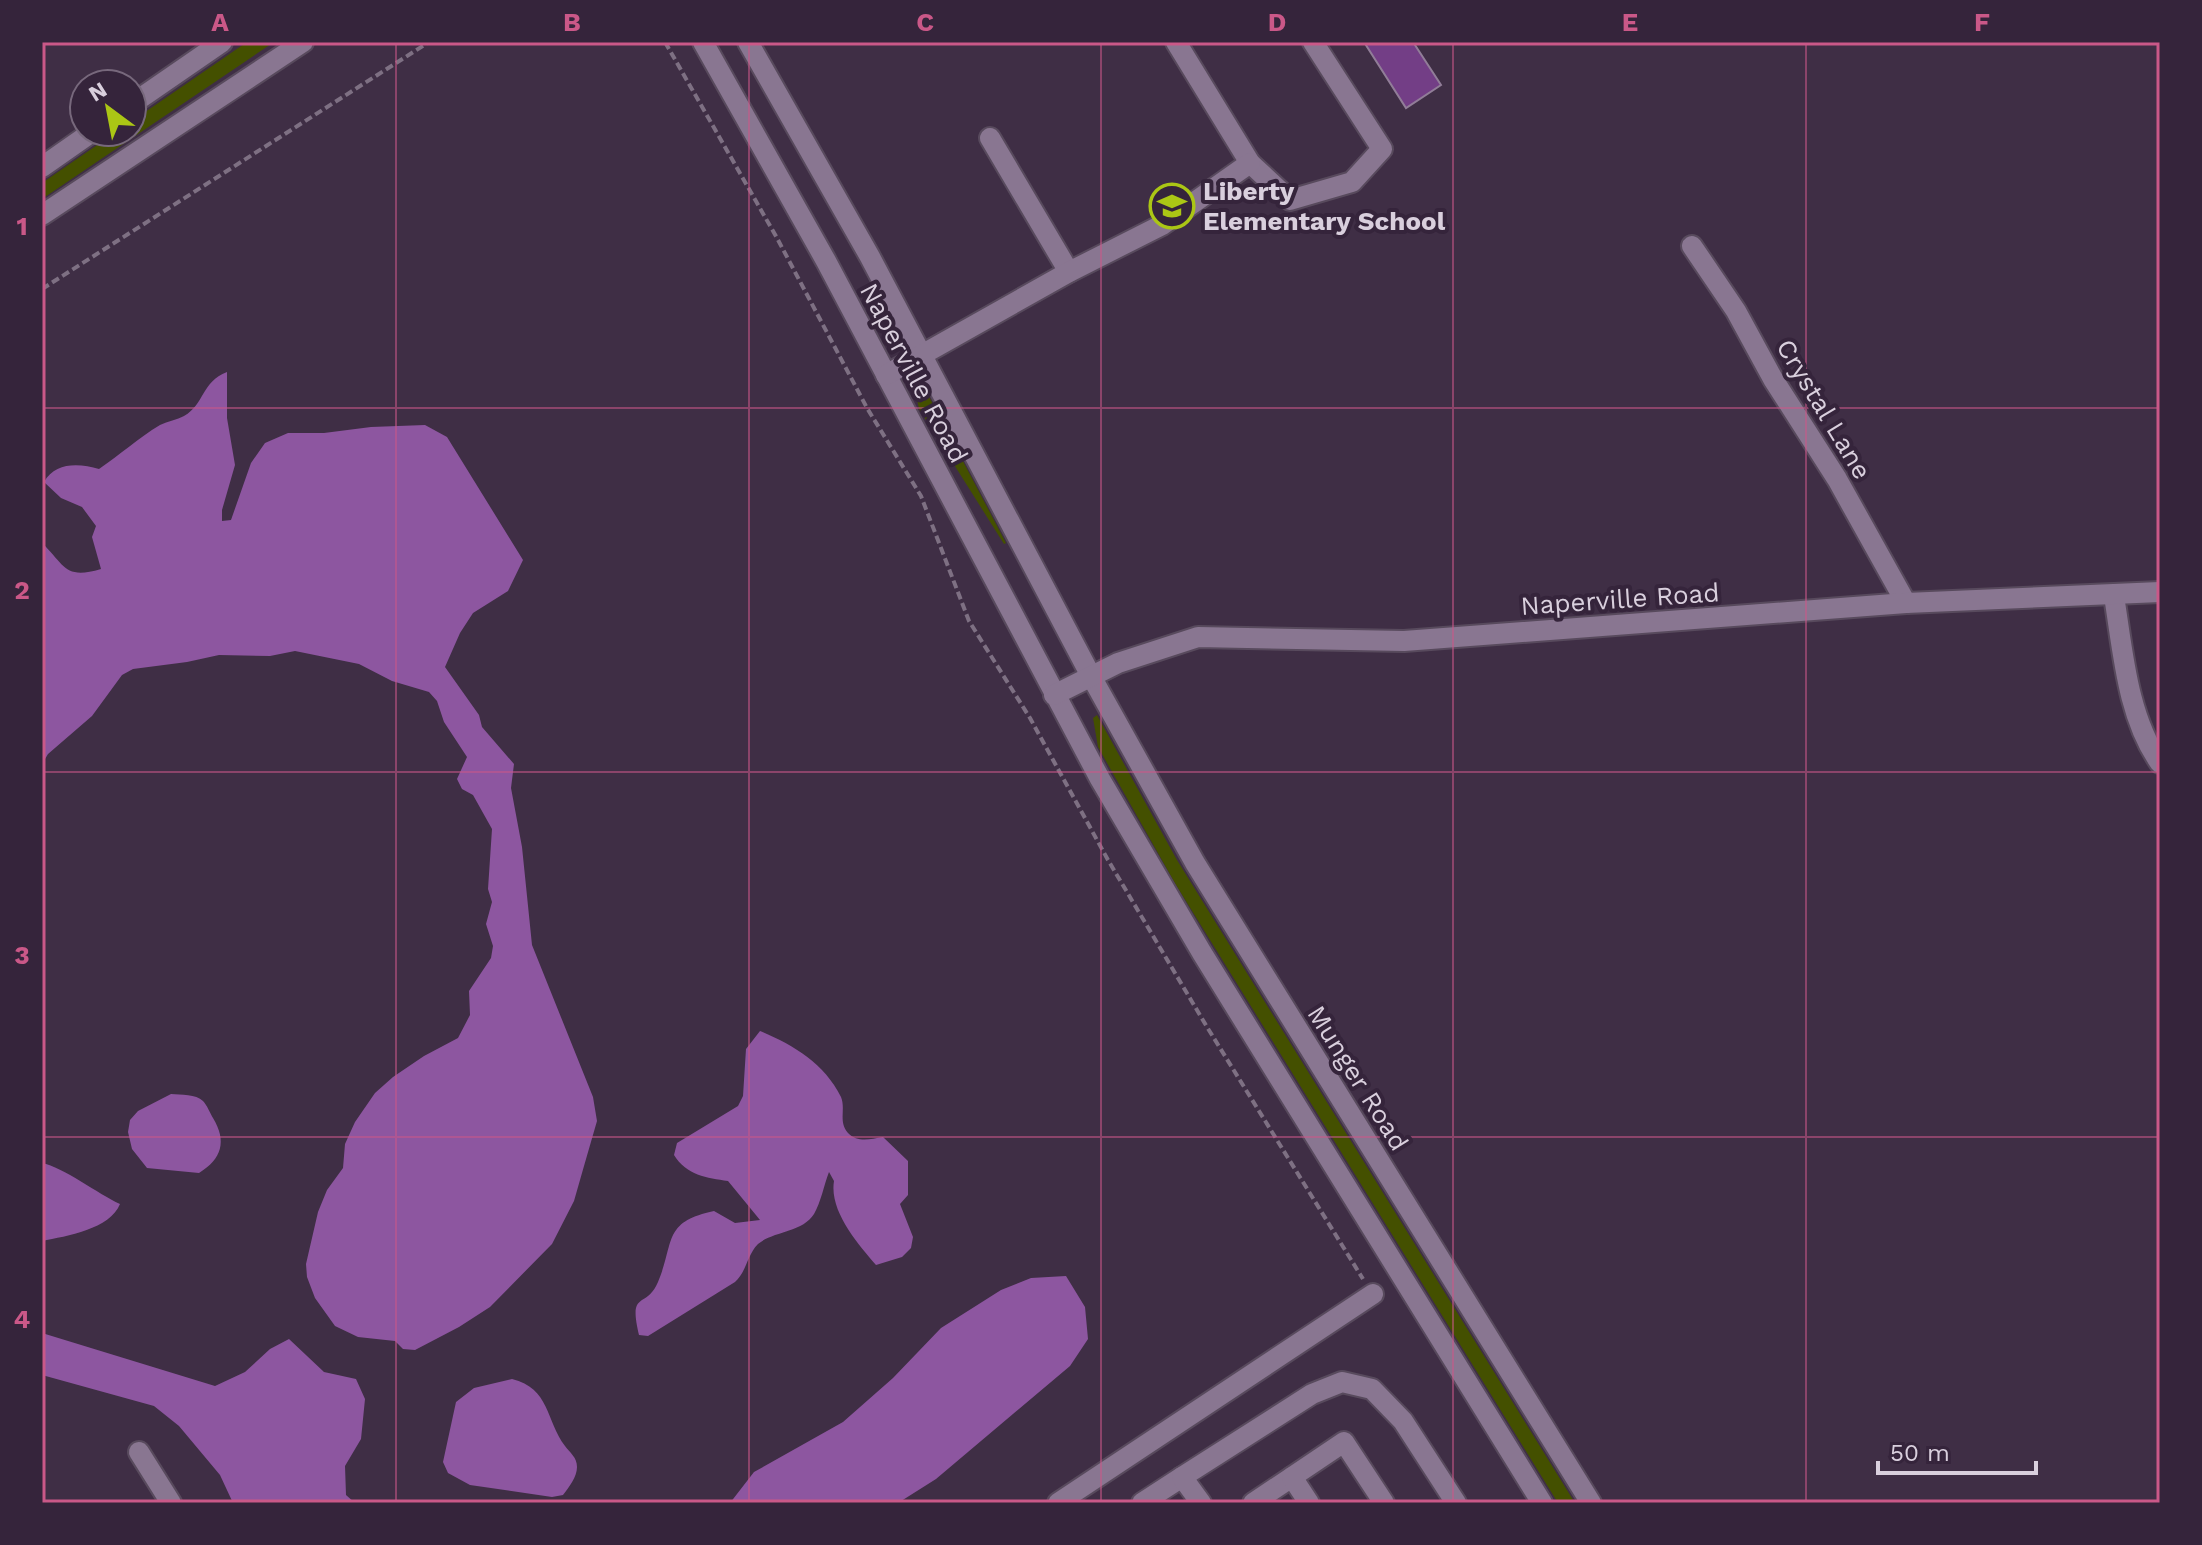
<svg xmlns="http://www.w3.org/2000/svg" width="2202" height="1545" font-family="'Work Sans',sans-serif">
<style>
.green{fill:#445000}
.water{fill:#8d56a0}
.building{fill:#733e86;stroke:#917d98;stroke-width:2}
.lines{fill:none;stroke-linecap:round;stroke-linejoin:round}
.minor-casing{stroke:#584a5d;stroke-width:24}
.path{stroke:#7e7083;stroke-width:4;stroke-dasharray:8 4;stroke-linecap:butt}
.minor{stroke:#897691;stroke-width:20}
.grid{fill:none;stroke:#ca5888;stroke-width:2;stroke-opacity:0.55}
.labels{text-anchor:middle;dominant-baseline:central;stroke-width:8;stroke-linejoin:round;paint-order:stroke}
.poi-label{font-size:26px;font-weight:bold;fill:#d9cfdd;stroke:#35243b;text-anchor:start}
.street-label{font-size:26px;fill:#d9cfdd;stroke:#35243b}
.neatline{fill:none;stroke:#ca5888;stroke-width:3}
.grid-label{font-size:26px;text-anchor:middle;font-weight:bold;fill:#ca5888}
</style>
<rect width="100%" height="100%" fill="#3f2e45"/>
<!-- green -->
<g class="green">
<polygon points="247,42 274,42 42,199 42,183 116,132 132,132 132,121"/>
<polygon points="924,387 1006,543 1004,544 919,409 915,389"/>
<polygon points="1097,715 1177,860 1575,1503 1558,1503 1176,885 1098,747 1093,718"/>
</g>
<!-- water -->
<g class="water">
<path d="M227,372V418L235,465L222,510V521L231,520L251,463L265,443L288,433H324L371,427L425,425L447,437L523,560L508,591L473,613L460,633L445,667L479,715L482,727L514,764L511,788L522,847L532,945L593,1097L597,1121L584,1166L574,1201L552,1244L490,1307L459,1327L415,1350L403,1349L395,1341L358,1337L335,1326L315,1298L307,1277L306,1264L318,1212L327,1190L343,1168L345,1144L355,1122L375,1093L393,1077L424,1056L458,1038L470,1015L469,991L491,958L493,946L486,924L492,902L488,889L492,829L473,795L462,789L457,779L467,757L444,722L437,701L429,692L392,681L359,664L295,651L270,656L219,655L187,662L133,669L122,675L92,716L48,754L42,764V543C65,565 64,580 101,569L92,537L96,526L82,507L61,498L44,482C55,462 79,463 99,469C120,455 138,438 160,425C168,421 177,420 184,416C205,404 201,382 227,372Z"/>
<path d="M760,1031C793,1045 824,1063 841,1097C846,1109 838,1122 848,1133C858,1143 870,1139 883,1137L908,1161V1195L900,1204L913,1237L911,1248L902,1257L876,1265C858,1244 829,1211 834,1181L829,1172C824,1185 821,1202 814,1214C802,1233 773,1231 758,1244C747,1255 747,1271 735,1282L648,1336L639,1335C628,1289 646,1310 658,1282C675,1242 662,1222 714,1211L735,1223L760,1220L728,1181C707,1178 686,1175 674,1155L677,1143L738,1106L743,1096L746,1049Z"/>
<path d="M171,1094C181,1095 196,1094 203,1101C207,1105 210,1113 213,1118C227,1141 222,1159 199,1173L147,1168L132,1149L128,1132L130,1120L138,1111Z"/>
<path d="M42,1163C63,1167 98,1194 120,1204C110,1229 67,1236 42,1241Z"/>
<polygon points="1066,1276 1085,1307 1088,1339 1070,1366 936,1479 898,1503 730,1503 754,1472 843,1422 893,1378 941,1328 1001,1290 1031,1278"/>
<polygon points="42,1333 215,1386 245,1372 270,1349 289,1339 324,1372 356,1379 365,1399 361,1439 345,1466 346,1495 355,1503 233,1503 220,1475 179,1426 154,1406 42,1375"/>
<path d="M512,1379C550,1388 546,1421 565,1446C570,1453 577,1457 577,1467C577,1477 569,1487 563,1495L552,1497L470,1485L448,1473L443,1462L456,1402L474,1388Z"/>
</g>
<!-- building -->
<polygon class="building" points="1364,42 1413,42 1441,85 1406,108"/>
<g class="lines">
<!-- minor casing -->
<g class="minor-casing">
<g id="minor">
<polyline points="703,42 826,261 1100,779 1202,953 1542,1503"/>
<polyline points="748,42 870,257 1091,676 1195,863 1591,1503"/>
<polyline points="1176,42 1250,163 1290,200 1352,182 1382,149 1313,42"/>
<polyline points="132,104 222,42"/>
<polyline points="990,138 1069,272"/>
<polyline points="42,167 92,132"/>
<polyline points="42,215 303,42"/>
<polyline points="1692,246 1736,311 1773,379 1837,479 1906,603"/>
<polyline points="886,375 1069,272 1162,225 1250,163"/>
<path d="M2114,596C2123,651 2127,716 2160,763"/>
<polyline points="1054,695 1118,663 1198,637 1404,641 1906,603 2160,592"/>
<polyline points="139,1452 171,1503"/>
<polyline points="1058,1503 1373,1294"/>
<polyline points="1142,1503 1182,1477"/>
<polyline points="1201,1503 1182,1477 1312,1394 1342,1382 1372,1389 1403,1421 1456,1503"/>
<polyline points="1253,1503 1292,1477"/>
<polyline points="1309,1503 1292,1477 1344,1442 1384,1503"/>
</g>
</g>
<!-- path -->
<g class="path">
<polyline points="665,42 777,238 867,408 921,496 969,621 1030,718 1108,860 1207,1027 1363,1279"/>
<polyline points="42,289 429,42"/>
</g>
<!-- minor -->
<use href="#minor" class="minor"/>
</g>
<!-- grid -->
<path class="grid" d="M396,42V1503M749,42V1503M1101,42V1503M1453,42V1503M1806,42V1503M42,408H2160M42,772H2160M42,1137H2160"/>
<!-- icons -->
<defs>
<g id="school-ring" transform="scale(2.3)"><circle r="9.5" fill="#35243b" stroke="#abc615" stroke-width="1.5"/><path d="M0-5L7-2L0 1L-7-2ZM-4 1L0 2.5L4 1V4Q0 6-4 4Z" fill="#abc615"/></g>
</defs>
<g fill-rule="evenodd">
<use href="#school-ring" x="1172" y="206"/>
</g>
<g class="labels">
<!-- poi labels -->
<g class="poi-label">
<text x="1203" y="191">Liberty<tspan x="1203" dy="30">Elementary School</tspan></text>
</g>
<!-- street labels -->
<g class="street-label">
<text transform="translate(914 373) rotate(62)">Naperville Road</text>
<text transform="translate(1824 409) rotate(59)">Crystal Lane</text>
<text transform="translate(1620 599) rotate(-4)">Naperville Road</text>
<text transform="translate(1358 1078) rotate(58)">Munger Road</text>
</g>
</g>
<!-- border -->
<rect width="2202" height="1545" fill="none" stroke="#35243b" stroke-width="88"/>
<!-- north arrow -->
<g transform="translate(108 108) rotate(328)"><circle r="38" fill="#35243b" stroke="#77687c" stroke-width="2"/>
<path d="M0-6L14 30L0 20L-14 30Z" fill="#abc615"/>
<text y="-12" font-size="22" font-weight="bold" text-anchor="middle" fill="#d9cfdd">N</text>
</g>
<!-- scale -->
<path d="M1878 1461v12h158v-12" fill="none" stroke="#d9cfdd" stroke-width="4"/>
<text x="1890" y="1461" font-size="24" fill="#d9cfdd" stroke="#35243b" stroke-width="6" paint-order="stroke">50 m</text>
<rect x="44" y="44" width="2114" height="1457" class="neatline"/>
<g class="grid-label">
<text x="220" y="31">A</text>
<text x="572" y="31">B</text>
<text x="925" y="31">C</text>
<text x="1277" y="31">D</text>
<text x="1630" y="31">E</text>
<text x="1982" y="31">F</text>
<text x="22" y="235">1</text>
<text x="22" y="599">2</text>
<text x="22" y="964">3</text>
<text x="22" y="1328">4</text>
</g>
</svg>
